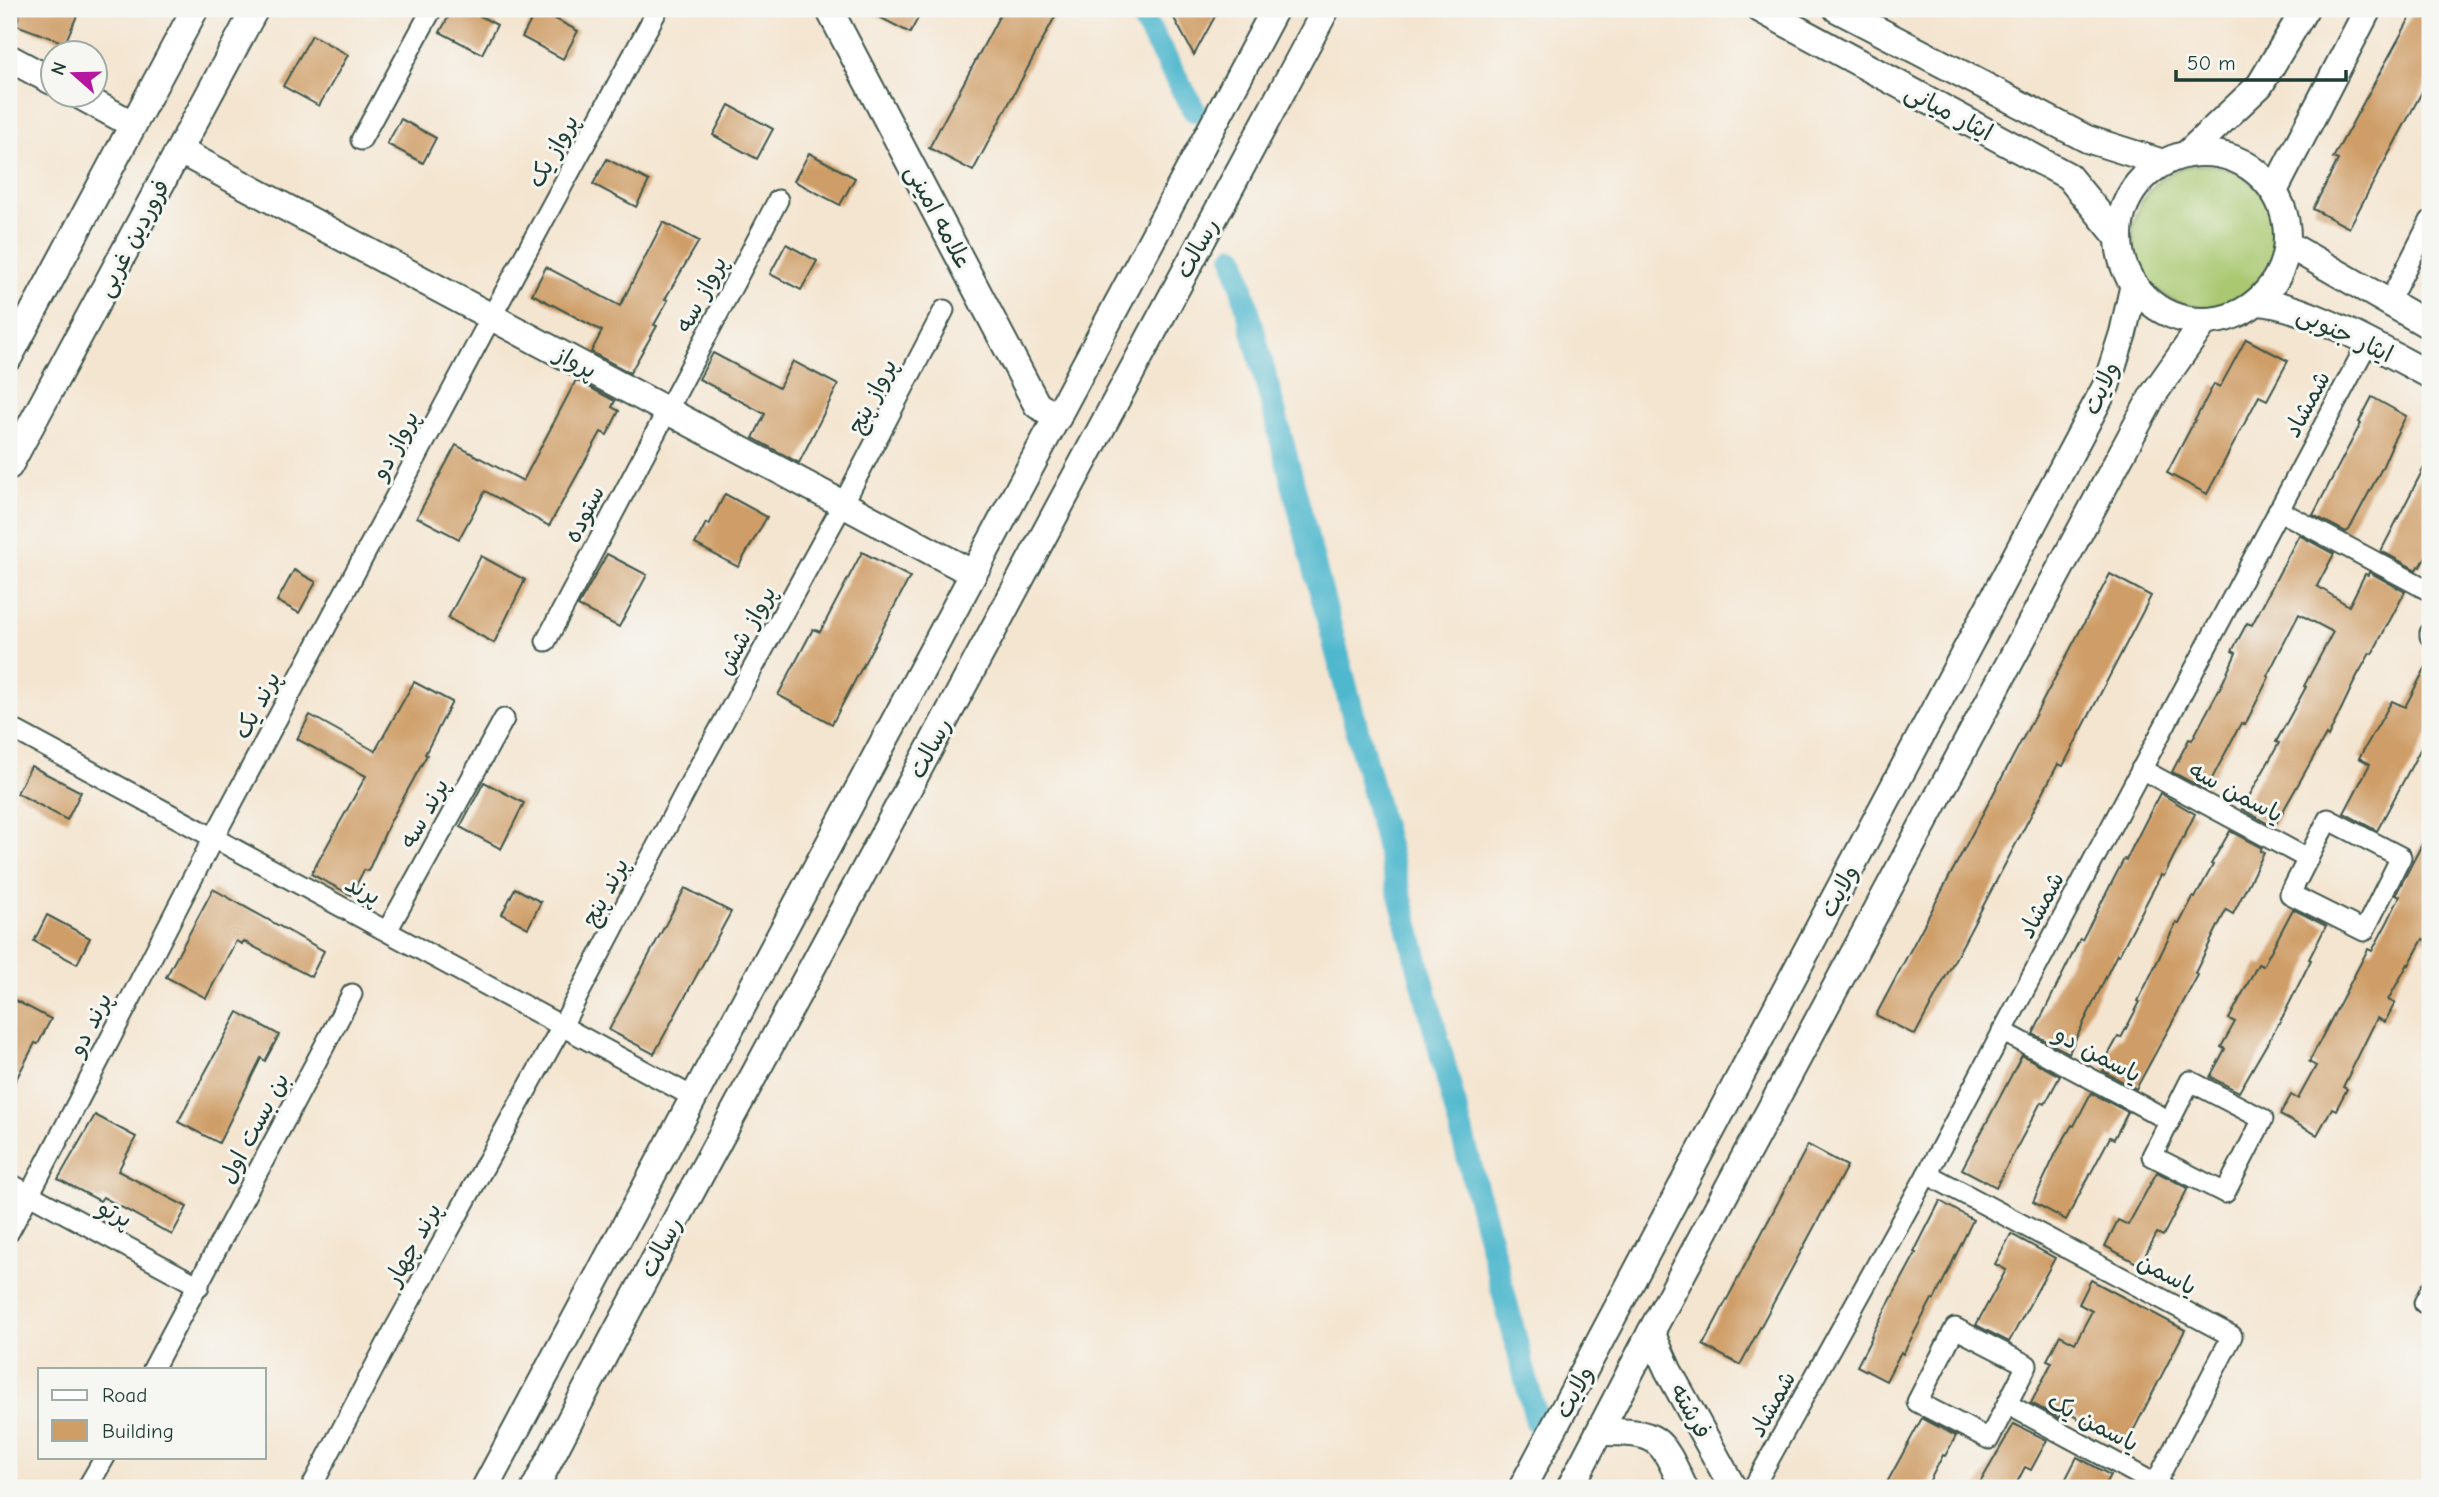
<svg xmlns="http://www.w3.org/2000/svg" width="2439" height="1497" font-family="'Comic Neue','Playpen Sans Arabic',sans-serif">
<style>
.green{fill:#a9c86f;stroke:#648252;stroke-width:2}
.lines{fill:none;stroke-linecap:round;stroke-linejoin:round}
.canal{stroke:#50b8ce;stroke-width:24}
.building{fill:#cf9e67}
.street-casing{stroke:#3f564b;stroke-width:23}
.secondary-casing{stroke:#3f564b;stroke-width:30}
.street{stroke:#fff;stroke-width:19}
.secondary{stroke:#fff;stroke-width:26}
.labels{text-anchor:middle;dominant-baseline:central;stroke-width:6;stroke-linejoin:round;paint-order:stroke}
.street-label{font-size:24px;fill:#1f3d34;stroke:#f6f6f2}
</style>
<rect width="100%" height="100%" fill="#f6f6f2"/>
<filter id="ink" filterUnits="userSpaceOnUse"><feTurbulence type="fractalNoise" baseFrequency=".0143" numOctaves="2"/><feDisplacementMap in="SourceGraphic" scale="14" xChannelSelector="R" yChannelSelector="G"/><feConvolveMatrix kernelMatrix="1 2 1 2 8 2 1 2 1" color-interpolation-filters="sRGB"/></filter>
<filter id="wash" filterUnits="userSpaceOnUse"><feTurbulence type="fractalNoise" baseFrequency=".00686" numOctaves="4" result="noise"/><feDisplacementMap in="SourceGraphic" scale="28" xChannelSelector="R" yChannelSelector="G"/><feGaussianBlur stdDeviation="1.57" result="paint"/><feColorMatrix in="noise" values="0 0 0 0 0 0 0 0 0 0 0 0 0 0 0 0 0 1.4 0 .05"/><feComposite in="paint" operator="in"/></filter>
<g filter="url(#wash)">
<rect width="100%" height="100%" fill="#f4e5d0"/>
<!-- green -->
<circle class="green" cx="2204" cy="236" r="71"/>
<g class="lines">
<!-- canal -->
<g class="canal">
<polyline points="1138,9 1194,110"/>
<polyline points="1234,257 1537,1422"/>
</g>
</g>
<g id="blocks">
<!-- building -->
<g class="building">
<polygon points="21,9 80,9 65,43 16,25"/>
<polygon points="453,9 467,9 497,25 482,54 440,32"/>
<polygon points="537,9 578,31 563,59 522,37"/>
<polygon points="864,9 923,9 910,33"/>
<polygon points="1003,9 1059,9 973,171 929,148"/>
<polygon points="1169,9 1219,9 1194,55"/>
<polygon points="2415,9 2430,9 2430,77 2349,228 2313,209 2338,160 2333,158"/>
<polygon points="312,35 348,55 319,106 283,86"/>
<polygon points="729,105 773,129 757,159 713,135"/>
<polygon points="401,119 436,138 423,163 387,144"/>
<polygon points="809,153 855,178 840,205 794,181"/>
<polygon points="607,159 649,181 636,207 593,184"/>
<polygon points="663,222 699,241 665,299 668,300 654,325 657,326 630,373 591,352 602,331 532,294 546,267 620,306"/>
<polygon points="786,244 817,261 801,290 770,274"/>
<polygon points="2246,339 2288,361 2267,400 2259,396 2207,494 2167,473 2214,384 2220,387"/>
<polygon points="713,353 779,388 793,361 838,385 799,463 753,438 765,414 699,379"/>
<polygon points="576,380 615,401 612,407 619,411 607,435 601,432 549,526 485,491 459,539 417,517 456,445 523,481"/>
<polygon points="2372,397 2406,416 2391,445 2392,445 2382,468 2349,530 2346,532 2313,515 2361,423 2359,422"/>
<polygon points="2430,456 2430,549 2420,567 2418,566 2416,570 2381,551"/>
<polygon points="725,494 767,517 738,567 695,544 706,523 709,525"/>
<polygon points="2299,535 2334,554 2317,586 2349,606 2365,574 2368,575 2369,572 2405,592 2372,654 2370,653 2357,676 2328,737 2326,735 2274,827 2242,809 2279,743 2276,742 2306,687 2304,686 2333,632 2299,614 2267,676 2269,677 2245,725 2241,723 2206,790 2172,772 2189,739 2192,740 2223,682 2236,653 2232,651 2247,623 2252,625"/>
<polygon points="862,552 910,577 832,724 778,695 813,629 820,632"/>
<polygon points="607,554 647,575 619,627 578,606"/>
<polygon points="481,556 525,580 494,643 448,618"/>
<polygon points="294,570 316,582 299,613 277,601"/>
<polygon points="2110,574 2151,596 2063,766 2058,764 1915,1035 1876,1015"/>
<polygon points="2430,659 2430,731 2377,831 2344,813 2370,764 2359,758 2392,701 2405,707"/>
<polygon points="414,682 452,702 425,754 427,755 390,822 368,871 364,870 351,895 311,874 366,776 297,739 310,715 375,751"/>
<polygon points="31,766 81,792 67,820 17,793"/>
<polygon points="484,782 524,803 501,849 460,827"/>
<polygon points="2160,793 2195,814 2164,876 2161,875 2119,955 2117,954 2069,1053 2033,1034 2080,939 2082,940 2124,859 2126,860"/>
<polygon points="2430,829 2430,943 2423,939 2409,965 2408,964 2388,1000 2395,1003 2385,1022 2377,1018 2343,1087 2347,1089 2336,1110 2332,1108 2317,1135 2280,1115 2291,1095 2298,1099 2316,1066 2309,1062 2368,949 2372,951 2388,921 2400,896 2396,894"/>
<polygon points="2230,831 2262,848 2260,851 2264,853 2233,914 2226,910 2195,973 2198,975 2136,1089 2103,1071 2105,1068 2102,1066 2118,1037 2121,1038 2140,1002 2138,1001 2176,923 2179,924 2193,897 2195,898 2213,865 2211,864"/>
<polygon points="515,888 541,902 528,928 502,914"/>
<polygon points="685,888 731,912 654,1054 609,1030"/>
<polygon points="213,889 324,951 311,977 243,941 242,944 236,941 206,998 166,977"/>
<polygon points="2293,909 2326,926 2309,959 2311,960 2283,1016 2239,1092 2210,1077 2225,1049 2221,1047 2235,1022 2229,1019 2258,964 2263,966"/>
<polygon points="47,915 90,938 77,964 34,941"/>
<polygon points="9,997 51,1019 38,1044 35,1043 9,1093"/>
<polygon points="238,1012 279,1035 265,1061 261,1058 219,1143 178,1122"/>
<polygon points="2022,1055 2060,1076 2045,1104 2041,1102 1996,1187 1962,1169"/>
<polygon points="2091,1093 2128,1112 2114,1139 2110,1137 2066,1220 2033,1202 2056,1153 2072,1125 2074,1126"/>
<polygon points="95,1115 136,1137 118,1171 187,1207 172,1235 103,1197 100,1201 58,1179"/>
<polygon points="1808,1145 1847,1166 1740,1365 1703,1345"/>
<polygon points="2157,1172 2188,1188 2163,1236 2157,1233 2140,1265 2105,1246 2118,1220 2128,1225"/>
<polygon points="1940,1201 1973,1220 1934,1300 1932,1299 1903,1354 1901,1352 1886,1381 1857,1366 1872,1337 1871,1336 1916,1253 1914,1252"/>
<polygon points="2011,1234 2055,1258 2009,1342 1976,1325 2006,1270 1995,1264"/>
<polygon points="2091,1280 2185,1330 2126,1445 2068,1413 2067,1415 2062,1412 2059,1418 2031,1403 2052,1362 2047,1360 2060,1335 2075,1343 2092,1311 2079,1304"/>
<polygon points="1922,1418 1956,1436 1945,1456 1943,1455 1926,1488 1884,1488"/>
<polygon points="2014,1424 2047,1440 2031,1470 2025,1467 2014,1488 1977,1488"/>
<polygon points="2077,1457 2110,1475 2103,1488 2061,1488"/>
</g>
</g>
</g>
<g filter="url(#ink)">
<use href="#blocks" fill-opacity="0" stroke="#3f564b" stroke-width="2"/>
<g class="lines">
<!-- street casing -->
<g class="street-casing">
<g id="street">
<polyline points="361,140 432,9"/>
<polyline points="2388,304 2430,221"/>
<polyline points="2278,510 2430,591"/>
<polyline points="2430,633 2430,636"/>
<polyline points="546,641 778,200"/>
<polyline points="9,727 693,1097"/>
<polyline points="2141,769 2308,859"/>
<polygon points="2328,819 2401,857 2364,931 2290,894"/>
<polyline points="387,931 504,719"/>
<polyline points="2002,1031 2170,1121"/>
<polygon points="2190,1081 2263,1119 2225,1193 2152,1156"/>
<polyline points="1927,1174 2232,1336 2153,1488"/>
<polyline points="9,1183 199,1286"/>
<path d="M9,1232C80,1102 145,968 214,837C361,560 508,284 658,9"/>
<polyline points="2430,1291 2424,1303 2430,1306"/>
<polygon points="1955,1328 2027,1365 1989,1439 1917,1402"/>
<polyline points="153,1369 352,994"/>
<polyline points="2007,1404 2163,1488"/>
<polyline points="87,1488 105,1457"/>
<polyline points="311,1488 394,1330 562,1026 691,781 843,504 944,310"/>
<polyline points="1753,1488 1927,1174 2368,342"/>
</g>
</g>
<!-- secondary casing -->
<g class="secondary-casing">
<g id="secondary">
<polyline points="829,9 1037,405 1058,417"/>
<polyline points="1760,9 2068,176 2119,238"/>
<polyline points="1837,9 2087,139 2163,163"/>
<polyline points="9,58 52,81"/>
<polyline points="77,94 132,124"/>
<polyline points="180,151 972,573"/>
<circle cx="2203" cy="237" r="84"/>
<polyline points="2187,154 2260,85 2305,9"/>
<polyline points="2274,191 2368,9"/>
<polyline points="2287,244 2430,326"/>
<path d="M2257,302C2303,303 2388,353 2430,375"/>
<polyline points="9,357 195,9"/>
<polyline points="9,466 255,9"/>
<polyline points="1651,1332 1668,1370 1733,1488"/>
<path d="M1600,1432C1659,1432 1660,1436 1684,1488"/>
<polyline points="485,1488 1275,9"/>
<path d="M535,1488C646,1271 765,1057 880,841C1029,563 1176,285 1326,9"/>
<polyline points="1522,1488 2106,386 2123,333 2134,284"/>
<polyline points="1570,1488 1651,1332 2153,395 2205,321"/>
</g>
</g>
<!-- street -->
<use href="#street" class="street"/>
<!-- secondary -->
<use href="#secondary" class="secondary"/>
</g>
</g>
<g class="labels">
<!-- street labels -->
<g class="street-label">
<text transform="translate(1949 112) rotate(28)">ایثار میانی</text>
<text transform="translate(553 151) rotate(-61)">پرواز یک</text>
<text transform="translate(939 217) rotate(62)">علامه امینی</text>
<text transform="translate(133 238) rotate(-62)">فروردین غربی</text>
<text transform="translate(1197 248) rotate(-61)">رسالت</text>
<text transform="translate(701 294) rotate(-62)">پرواز سه</text>
<text transform="translate(2345 334) rotate(25)">ایثار جنوبی</text>
<text transform="translate(576 362) rotate(28)">پرواز</text>
<text transform="translate(2101 388) rotate(-66)">ولایت</text>
<text transform="translate(872 396) rotate(-63)">پرواز پنج</text>
<text transform="translate(2307 404) rotate(-62)">شمشاد</text>
<text transform="translate(395 445) rotate(-62)">پرواز دو</text>
<text transform="translate(584 514) rotate(-63)">ستوده</text>
<text transform="translate(746 630) rotate(-61)">پرواز شش</text>
<text transform="translate(257 705) rotate(-62)">پرند یک</text>
<text transform="translate(930 748) rotate(-62)">رسالت</text>
<text transform="translate(2236 792) rotate(28)">یاسمن سه</text>
<text transform="translate(424 813) rotate(-61)">پرند سه</text>
<text transform="translate(363 890) rotate(28)">پرند</text>
<text transform="translate(1839 891) rotate(-62)">ولایت</text>
<text transform="translate(605 892) rotate(-62)">پرند پنج</text>
<text transform="translate(2041 905) rotate(-62)">شمشاد</text>
<text transform="translate(90 1024) rotate(-63)">پرند دو</text>
<text transform="translate(2098 1054) rotate(28)">یاسمن دو</text>
<text transform="translate(254 1128) rotate(-62)">بن بست اول</text>
<text transform="translate(115 1213) rotate(28)">پرتو</text>
<text transform="translate(413 1244) rotate(-61)">پرند چهار</text>
<text transform="translate(661 1247) rotate(-62)">رسالت</text>
<text transform="translate(2167 1274) rotate(28)">یاسمن</text>
<text transform="translate(1574 1392) rotate(-62)">ولایت</text>
<text transform="translate(1772 1404) rotate(-61)">شمشاد</text>
<text transform="translate(1691 1411) rotate(61)">فرشته</text>
<text transform="translate(2093 1422) rotate(28)">یاسمن یک</text>
</g>
</g>
<!-- margin -->
<rect width="2439" height="1497" fill="none" stroke="#f6f6f2" stroke-width="35"/>
<!-- legend -->
<rect x="38" y="1368" width="228" height="91" fill="#f6f6f2" stroke="#a0aca6" stroke-width="2"/>
<rect x="52" y="1390" width="35" height="10" fill="#ffffff" stroke="#a0aca6" stroke-width="2"/>
<text x="102" y="1402" font-size="21" fill="#1f3d34">Road</text>
<rect x="52" y="1420" width="35" height="21" fill="#cf9e67" stroke="#a0aca6" stroke-width="2"/>
<text x="102" y="1438" font-size="21" fill="#1f3d34">Building</text>
<!-- north arrow -->
<g transform="translate(74 74) rotate(290)"><circle r="33" fill="#f6f6f2" stroke="#a0aca6" stroke-width="2"/>
<path d="M0-5L12 26L0 18L-12 26Z" fill="#b5179e"/>
<text y="-10" font-size="19" font-weight="bold" text-anchor="middle" fill="#1f3d34">N</text>
</g>
<!-- scale -->
<path d="M2176 70v10h170v-10" fill="none" stroke="#1f3d34" stroke-width="3.5"/>
<text x="2187" y="70" font-size="21" fill="#1f3d34" stroke="#f6f6f2" stroke-width="5" paint-order="stroke">50 m</text>
</svg>
